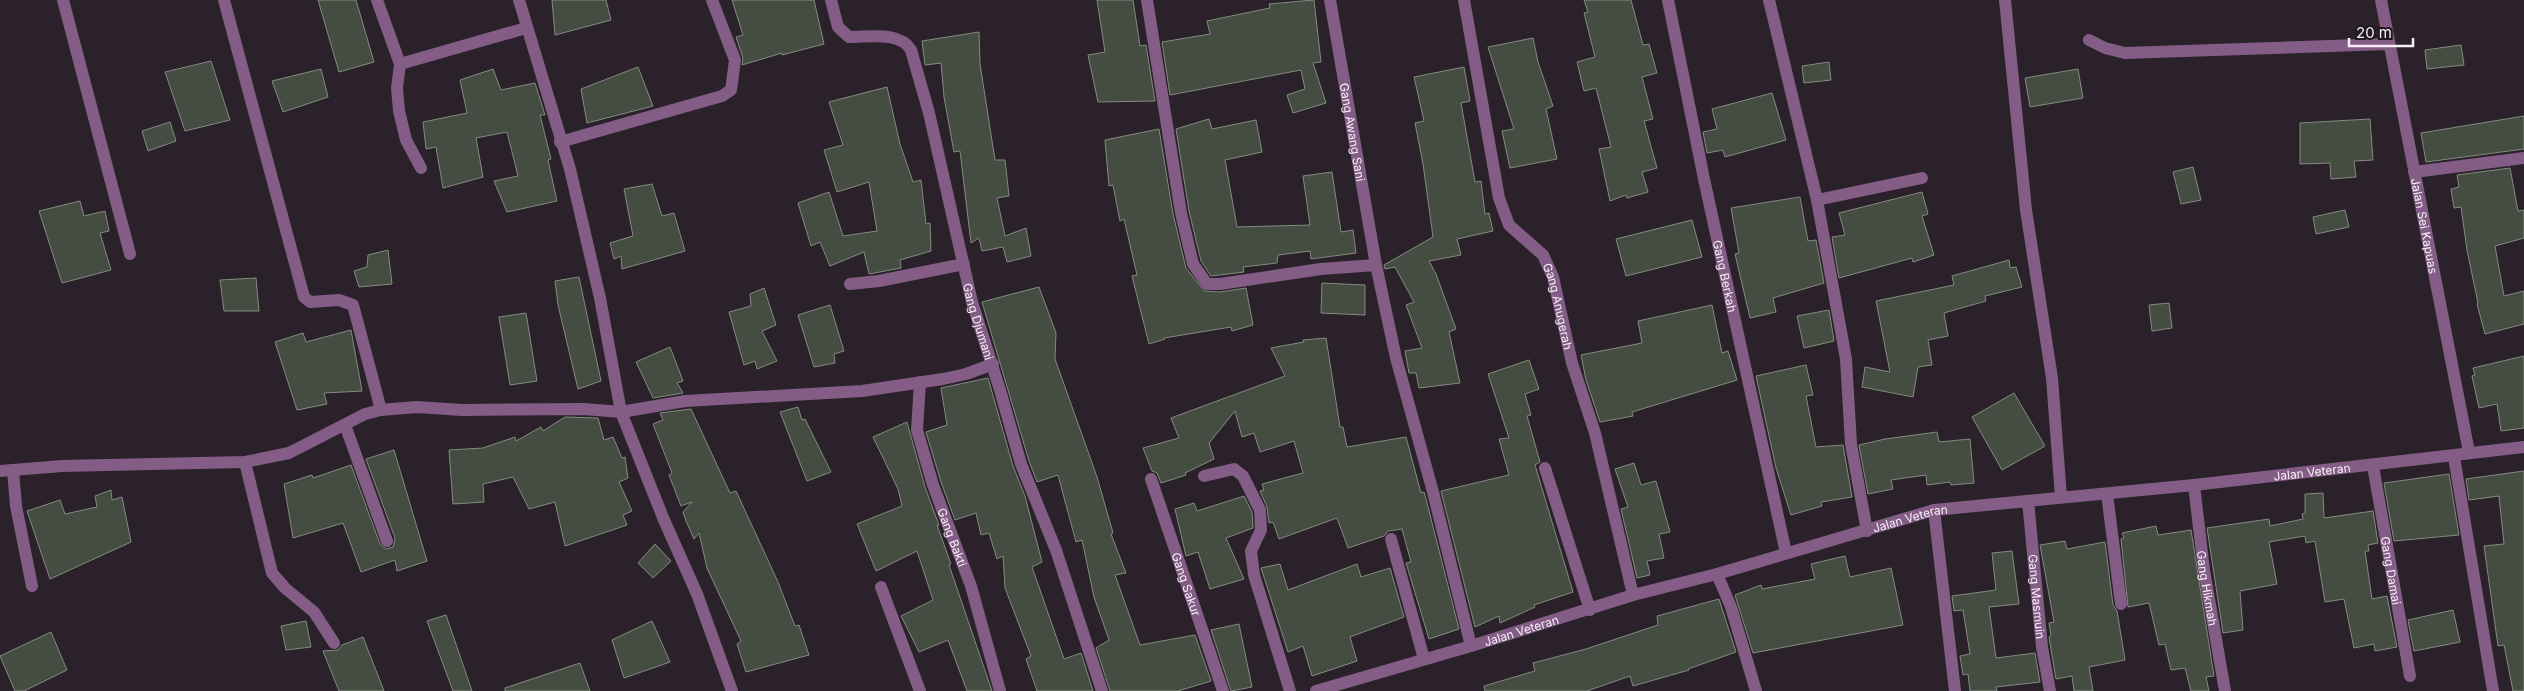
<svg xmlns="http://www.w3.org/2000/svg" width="2524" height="691" font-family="Inter,sans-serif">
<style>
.building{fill:#454c41;stroke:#838c7f}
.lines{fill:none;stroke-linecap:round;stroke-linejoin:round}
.minor{stroke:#835d85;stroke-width:12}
.tertiary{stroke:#835d85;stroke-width:12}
.labels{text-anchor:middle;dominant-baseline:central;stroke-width:4.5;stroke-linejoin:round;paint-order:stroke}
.street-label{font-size:12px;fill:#f6f0f6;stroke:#201821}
</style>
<rect width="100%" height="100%" fill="#2a212a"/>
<!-- building -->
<g class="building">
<polygon points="318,0 356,0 374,62 339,72"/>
<polygon points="552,0 606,0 611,20 555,35"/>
<polygon points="732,0 814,0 824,44 782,55 782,53 742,65 743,58 736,37 743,35"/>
<polygon points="1097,0 1133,0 1140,46 1146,45 1155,101 1098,102 1088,55 1105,52"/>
<polygon points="1314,0 1321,62 1313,63 1326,103 1293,113 1287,95 1305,89 1301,70 1170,95 1162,42 1210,34 1207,21 1270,8 1269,4"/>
<polygon points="1584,0 1631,0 1643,45 1649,44 1657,73 1642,77 1653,119 1644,121 1657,168 1642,172 1648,192 1627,198 1626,195 1610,201 1599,149 1611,147 1596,88 1584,91 1577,62 1595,57 1584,13 1588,12"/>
<polygon points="979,32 980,64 995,160 1005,160 1009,196 997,198 1005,236 1026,228 1031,256 1007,262 1003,247 982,251 979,238 971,243 960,151 954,152 944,97 941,63 925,65 922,41"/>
<polygon points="1533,38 1538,62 1553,106 1546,109 1557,159 1510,168 1502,131 1514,129 1488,47"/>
<polygon points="2461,45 2464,65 2427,69 2425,50"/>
<polygon points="211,61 230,120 185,131 165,72"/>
<polygon points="1829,62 1831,80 1804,83 1802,66"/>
<polygon points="638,67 653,106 587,123 581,89"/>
<polygon points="1464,67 1470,101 1461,103 1475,182 1481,181 1485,214 1489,213 1493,231 1457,239 1461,255 1429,261 1436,274 1456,329 1449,332 1460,383 1419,388 1416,373 1409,373 1405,351 1422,348 1406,305 1414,302 1395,267 1385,269 1384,265 1433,237 1423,164 1415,123 1424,121 1414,77"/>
<polygon points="321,69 328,97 283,112 272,81"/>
<polygon points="493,69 501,90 535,83 545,115 540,115 551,159 548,160 557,201 507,212 494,181 518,176 507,132 476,138 483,177 443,188 436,147 426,149 423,122 467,113 460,80"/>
<polygon points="2078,69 2083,98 2030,107 2025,78"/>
<polygon points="887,87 900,144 913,182 921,180 926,224 930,223 931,251 900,260 901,268 869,274 864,252 830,266 820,242 811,246 798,203 829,192 843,236 877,231 869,182 837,192 824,150 843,145 829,102"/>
<polygon points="1772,93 1786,140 1725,157 1723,150 1707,153 1703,132 1717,129 1712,109"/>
<polygon points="2524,116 2524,149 2426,162 2421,133"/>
<polygon points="1209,119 1212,129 1256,120 1262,152 1225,160 1237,227 1310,225 1303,176 1332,172 1341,232 1353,230 1356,253 1311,259 1310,251 1278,255 1277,263 1243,267 1244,272 1211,276 1201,261 1189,211 1176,129"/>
<polygon points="2370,119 2373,160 2354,161 2356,177 2331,179 2330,163 2300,164 2300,123"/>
<polygon points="170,122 176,141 148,151 142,131"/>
<polygon points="1159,129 1173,214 1186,268 1204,291 1220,292 1246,288 1253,325 1232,331 1231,327 1164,338 1165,339 1149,344 1132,276 1137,275 1124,219 1120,221 1113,185 1109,186 1105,140"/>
<polygon points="2193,167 2201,200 2181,204 2173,172"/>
<polygon points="2510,168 2518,211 2524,210 2524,238 2495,246 2504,296 2524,291 2524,324 2485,334 2477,304 2478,303 2467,250 2461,207 2454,208 2451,189 2459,187 2457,175"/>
<polygon points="652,184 662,216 674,213 685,251 622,269 621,256 614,259 610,243 633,236 624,189"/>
<polygon points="1922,192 1928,214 1922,216 1934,255 1913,262 1912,258 1839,278 1832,237 1845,235 1839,213"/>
<polygon points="1800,197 1808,241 1816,240 1824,283 1773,298 1776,312 1750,318 1735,254 1739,253 1731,208"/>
<polygon points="80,201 84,216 105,211 109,231 100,233 111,270 62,283 39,211"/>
<polygon points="2345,210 2349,227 2316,234 2313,217"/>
<polygon points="1692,220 1702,257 1626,276 1616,239"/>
<polygon points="388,250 392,284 359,287 354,271 367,267 368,255"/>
<polygon points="2009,260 2010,268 2016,267 2022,287 1985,296 1986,301 1944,313 1948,336 1928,340 1932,365 1918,367 1913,397 1862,387 1865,367 1890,372 1876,301 1954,285 1952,276"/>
<polygon points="579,277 601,381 578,389 558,305 555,281"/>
<polygon points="256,278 259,311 224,311 220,280"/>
<polygon points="1322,283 1365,285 1365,315 1321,313"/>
<polygon points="1039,287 1056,333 1055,359 1097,477 1113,533 1111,534 1126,573 1115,575 1140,645 1195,635 1211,681 1178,691 1110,691 1096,648 1109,640 1094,597 1082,540 1076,542 1058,475 1037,482 1029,461 982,302"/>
<polygon points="764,288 776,325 762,331 777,361 757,369 755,361 744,365 729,312 751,306 750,294"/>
<polygon points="2169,303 2172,328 2152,331 2149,305"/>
<polygon points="830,305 844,351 834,354 835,363 814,367 798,315"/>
<polygon points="1712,305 1722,353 1728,351 1737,380 1632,412 1633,416 1600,422 1586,380 1581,355 1642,343 1638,321"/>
<polygon points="1829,310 1834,341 1804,348 1797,316"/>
<polygon points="526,313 537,381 510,385 499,317"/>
<polygon points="351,330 362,391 324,393 327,404 297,410 275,342 303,333 306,342"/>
<polygon points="1326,338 1340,427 1343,427 1347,447 1406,437 1421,493 1424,492 1425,495 1459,629 1429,639 1406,563 1411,562 1402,529 1388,531 1384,536 1348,548 1337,518 1279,539 1273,522 1269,523 1267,507 1260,491 1264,490 1262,484 1303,473 1294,441 1260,452 1254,433 1242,437 1235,411 1209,443 1214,459 1185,473 1186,475 1161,483 1157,473 1152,471 1143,448 1179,438 1171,418 1285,376 1271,348 1304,342 1303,340"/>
<polygon points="670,347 683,381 677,383 683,393 653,398 636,362"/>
<polygon points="2524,356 2524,428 2501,431 2497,404 2479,408 2472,376 2475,375 2473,368"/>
<polygon points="1529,360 1539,389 1525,394 1531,415 1527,416 1540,462 1535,465 1573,592 1534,605 1535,607 1500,623 1499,616 1475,627 1441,491 1509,475 1499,439 1509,438 1488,374"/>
<polygon points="1806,365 1813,395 1806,396 1816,447 1843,445 1852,497 1821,502 1822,506 1791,515 1776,468 1756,376"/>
<polygon points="988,378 1013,466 1025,496 1042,562 1032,567 1064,659 1081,653 1093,691 1037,691 1026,659 1031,656 1005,588 1003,556 997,559 989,533 981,535 976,513 955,520 941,482 926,432 947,425 941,388"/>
<polygon points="2014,393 2045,446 2002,470 1972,417"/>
<polygon points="798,407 802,420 805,419 831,472 807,481 780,412"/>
<polygon points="691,409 730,493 736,491 778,582 795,626 799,625 809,655 746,672 737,644 741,641 707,568 699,533 694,539 686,521 683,512 692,502 681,506 669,475 672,473 653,424 663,420 660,413"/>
<polygon points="565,417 598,418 604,440 613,437 622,458 625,457 628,478 619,482 632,511 623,515 627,525 565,546 555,502 529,509 513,477 483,484 484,502 453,504 449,450 483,448 515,437 516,441 541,427 543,431"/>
<polygon points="907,422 925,487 939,525 937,525 951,564 949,565 992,691 967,691 948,640 919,652 901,616 933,600 917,551 876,571 857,524 902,506 898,489 873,437"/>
<polygon points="1937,432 1939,442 1970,439 1974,483 1951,485 1950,482 1927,485 1926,475 1891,480 1893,489 1868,494 1859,445 1885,439"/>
<polygon points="394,450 427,561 397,571 395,560 361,572 343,523 293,538 284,484 312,475 313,478 351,465 380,544 386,549 393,547 395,538 366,459"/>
<polygon points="1634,463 1641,485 1656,481 1670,532 1659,534 1664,558 1647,561 1650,575 1637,578 1621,509 1628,507 1615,469"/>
<polygon points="2524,471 2524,691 2513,691 2504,645 2498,646 2484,546 2504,544 2499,496 2469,500 2466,479"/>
<polygon points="2449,474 2459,535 2394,541 2384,483"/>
<polygon points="111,490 112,500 122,497 131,542 50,579 27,511 60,500 65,514 97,507 95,496"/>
<polygon points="2323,493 2324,518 2373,511 2378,543 2368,545 2369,551 2365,551 2372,599 2387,596 2397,647 2375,651 2374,644 2354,648 2344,599 2325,602 2315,541 2306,543 2305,536 2269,542 2277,584 2240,591 2243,630 2223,633 2207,528 2269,519 2270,526 2303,519 2302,514 2305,513 2305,494"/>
<polygon points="1244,496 1252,512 1253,528 1226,538 1244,579 1210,589 1198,552 1186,556 1175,509 1194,503 1197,511"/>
<polygon points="2156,526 2158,535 2191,530 2214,676 2206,677 2209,691 2191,691 2185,668 2171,670 2165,644 2159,645 2149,603 2128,607 2121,539 2124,538 2122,533"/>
<polygon points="2065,541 2067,549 2105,542 2113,605 2117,611 2125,660 2089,667 2093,691 2074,691 2072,676 2056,679 2049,637 2051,636 2049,623 2054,622 2040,545"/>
<polygon points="655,544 671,561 653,578 638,563"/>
<polygon points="2012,551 2019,604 1989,607 1996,658 2035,653 2040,682 1996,687 1997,691 1970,691 1968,674 1963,675 1960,656 1970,654 1963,610 1954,611 1952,596 1996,590 1992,553"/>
<polygon points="1845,556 1850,577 1891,568 1903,625 1753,653 1735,595 1761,585 1762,589 1815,579 1811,564"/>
<polygon points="1280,564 1288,590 1357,564 1361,577 1390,568 1404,617 1350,637 1357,661 1312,676 1303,646 1288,652 1262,571 1261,568"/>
<polygon points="1719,599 1736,652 1688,669 1689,670 1633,686 1630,676 1587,691 1485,691 1484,686 1535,671 1533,663 1586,649 1658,625 1657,616"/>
<polygon points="2453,610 2460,642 2414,651 2408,620"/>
<polygon points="446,615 472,691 453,691 427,621"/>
<polygon points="306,621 311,647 286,650 281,626"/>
<polygon points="652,621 670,662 624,678 612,640"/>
<polygon points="1239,624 1252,687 1231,691 1211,630"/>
<polygon points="51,632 67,670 24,691 15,691 0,656"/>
<polygon points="363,637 384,691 339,691 323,651 338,650 342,645"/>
<polygon points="580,663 590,691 505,691 505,688"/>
</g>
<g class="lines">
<!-- minor -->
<g class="minor">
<polyline points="63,0 130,254"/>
<polyline points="224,0 304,297 310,302 339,300 353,305 381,410"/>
<polyline points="377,0 400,64 397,88 399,111 406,140 421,168"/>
<path id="s1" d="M831,0L838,27L849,37C869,37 900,31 911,50L929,113L972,302L1000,390L1021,464L1056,550L1102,691"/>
<polyline points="1147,0 1181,213 1193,264 1207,284 1220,284 1321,269 1376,265 1396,358 1433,492 1471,646"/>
<path id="s2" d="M1330,0L1376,265"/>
<path id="s3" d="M1464,0L1499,198L1509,225L1543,255L1553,277L1572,363L1595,433L1633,595"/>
<path id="s4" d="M1668,0L1704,179L1786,553"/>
<polyline points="1769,0 1817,200 1846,359 1851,444 1867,531"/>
<polyline points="2005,0 2026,210 2052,378 2061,497"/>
<path id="s5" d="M2381,0L2469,452"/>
<polyline points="2089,40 2105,48 2125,53 2389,44"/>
<polyline points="400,64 526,28"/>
<polyline points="560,142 722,96 731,90 735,60 712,0"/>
<polyline points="2414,172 2524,158"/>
<polyline points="1817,200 1922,178"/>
<polyline points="850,284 879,281 964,264"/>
<path id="s6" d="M920,382L917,430L933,485L971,586L1000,691"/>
<polyline points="345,425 387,541"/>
<polyline points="2454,457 2493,691"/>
<polyline points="245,462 272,573 285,588 314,612 334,643"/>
<path id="s7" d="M2373,466L2410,676"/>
<polyline points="1545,468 1590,610"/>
<polyline points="13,470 16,506 32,586"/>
<polyline points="0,471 62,466 245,462 289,453 365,414 381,410 417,407 462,410 584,409 621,412 600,298 570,169 519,0"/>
<polyline points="1204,476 1234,469 1243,476 1260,510 1261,530 1251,551 1254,575 1290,691"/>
<path id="s8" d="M1151,479L1223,691"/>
<path id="s9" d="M2194,485L2204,570L2225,691"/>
<polyline points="2107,494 2121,604"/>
<path id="s10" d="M2028,501L2042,647L2050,691"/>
<polyline points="1934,510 1955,691"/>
<polyline points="1391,539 1424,659"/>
<polyline points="1717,574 1731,607 1756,691"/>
<polyline points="881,587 920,691"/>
<polyline points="732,691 697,594 664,520 621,412 685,401 862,391 943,379 966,374 993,364"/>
</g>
<!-- tertiary -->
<path class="tertiary" id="s11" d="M1316,691L1471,646L1633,595L1717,574L1934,510L2194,485L2524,447"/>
</g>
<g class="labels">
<!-- street labels -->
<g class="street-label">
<text stroke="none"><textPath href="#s2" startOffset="134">Gang Awang Sani</textPath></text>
<text stroke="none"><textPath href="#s5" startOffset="230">Jalan Sei Kapuas</textPath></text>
<text stroke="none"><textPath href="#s4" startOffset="282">Gang Berkah</textPath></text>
<text stroke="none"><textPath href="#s3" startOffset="329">Gang Anugerah</textPath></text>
<text stroke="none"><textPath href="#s1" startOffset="389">Gang Djumani</textPath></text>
<text stroke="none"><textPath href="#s11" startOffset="1024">Jalan Veteran</textPath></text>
<text stroke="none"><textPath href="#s11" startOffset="619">Jalan Veteran</textPath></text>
<text stroke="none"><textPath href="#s6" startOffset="161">Gang Bakti</textPath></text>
<text stroke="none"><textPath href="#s7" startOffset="106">Gang Damai</textPath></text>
<text stroke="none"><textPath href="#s8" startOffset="111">Gang Sakur</textPath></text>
<text stroke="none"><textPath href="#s9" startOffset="104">Gang Hikmah</textPath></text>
<text stroke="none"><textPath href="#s10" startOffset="96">Gang Masmuin</textPath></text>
<text stroke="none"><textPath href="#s11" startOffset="214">Jalan Veteran</textPath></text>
</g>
</g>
<!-- scale -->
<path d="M2349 38v8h64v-8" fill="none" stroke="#f6f0f6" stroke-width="2.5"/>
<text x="2356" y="38" font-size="15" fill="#f6f0f6" stroke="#201821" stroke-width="4" paint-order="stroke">20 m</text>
</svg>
